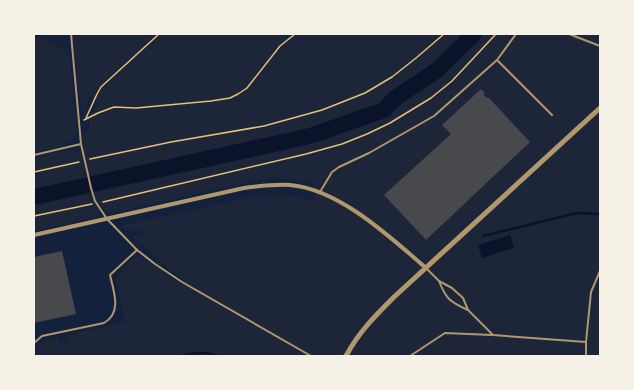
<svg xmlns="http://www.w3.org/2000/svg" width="634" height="390" font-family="'Golos Text',sans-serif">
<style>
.green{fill:#1d2539}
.water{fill:#0b132b}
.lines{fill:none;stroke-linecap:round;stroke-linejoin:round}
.stream{stroke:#0b132b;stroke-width:2.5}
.river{stroke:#0b132b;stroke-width:16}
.building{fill:#48494c}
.path{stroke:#e5c07b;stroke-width:1.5}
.service{stroke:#b1986c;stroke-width:2}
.minor{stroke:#b1986c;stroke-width:4}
.tertiary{stroke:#b1986c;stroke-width:5}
</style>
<rect width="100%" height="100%" fill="#14213d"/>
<!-- green -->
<g class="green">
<path d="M72,34H509L502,45L511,34H600V356H36C37,342 45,340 58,337L59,343L68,342L67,335L125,322L116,280C119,272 128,262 137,257C147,257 171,280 183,285L182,278C163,267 150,247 131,237L142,234L140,229L125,231L123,225L260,195L285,194L315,201V181C302,184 290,179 277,179C267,179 258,180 249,182L108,214C104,211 101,207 98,203C93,193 80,144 83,134C84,131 87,130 89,128L91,114L98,103L90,95L87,101L86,114L82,116Z"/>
<path d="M34,37C46,39 64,46 70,58L77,132C72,149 48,148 34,153Z"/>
<polygon points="72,149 79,152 82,156 88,188 100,216 34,231 34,157"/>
</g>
<!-- water -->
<polygon class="water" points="510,235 514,248 482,258 478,245"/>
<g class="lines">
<!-- stream -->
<g class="stream">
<polyline points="483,236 577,213 600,214"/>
<path d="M181,356C194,353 205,351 217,356"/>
</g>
<!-- river -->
<polyline class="river" points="34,197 310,136 384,110 394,99 436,71 474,34"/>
</g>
<!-- building -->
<g class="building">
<polygon points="481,89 484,92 484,95 487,98 489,98 530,142 426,240 384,195 451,134 442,125"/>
<polygon points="62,251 76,314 34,323 34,257"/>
</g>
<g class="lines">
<!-- path -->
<g class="path">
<polyline points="86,118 97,94 101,87 159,34"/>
<polyline points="84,120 98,113 114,107 136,108 211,101 230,98 238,94 247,88 280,46 295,34"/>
<polyline points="90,159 171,142 264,126 322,110 365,93 392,77 416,58 444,34"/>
<polyline points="34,172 79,162"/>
<polyline points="103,202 306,154 342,144 367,134 390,123 431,98 452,81 496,34"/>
<polyline points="34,216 92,204"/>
</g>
<!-- service -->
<g class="service">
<polyline points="71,34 81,144 91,188 95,201 107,219 137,250 155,264 182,282 311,356"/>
<polyline points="569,34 600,46"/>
<polyline points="497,60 516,34"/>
<polyline points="34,155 81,144"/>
<polyline points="320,192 332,172 339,167 369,153 434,116 497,60 552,115"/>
<polyline points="427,269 439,281 452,288 463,298 468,310 493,335 586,342 586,356"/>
<path d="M439,281C446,299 450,302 468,310"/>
<polyline points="586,342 591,292 600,271"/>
<path d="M34,343L42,336L104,323C122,313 114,292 110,275L137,250"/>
<polyline points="410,356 445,333 492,335"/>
</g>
<!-- minor -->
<path class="minor" d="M34,235L244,188C260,186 274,184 290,185C339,189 390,237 426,268"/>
<!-- tertiary -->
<path class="tertiary" d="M346,356C358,333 375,316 394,297L600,108"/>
</g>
<!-- border -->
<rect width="634" height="390" fill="none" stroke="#f6f1e7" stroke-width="70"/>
</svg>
